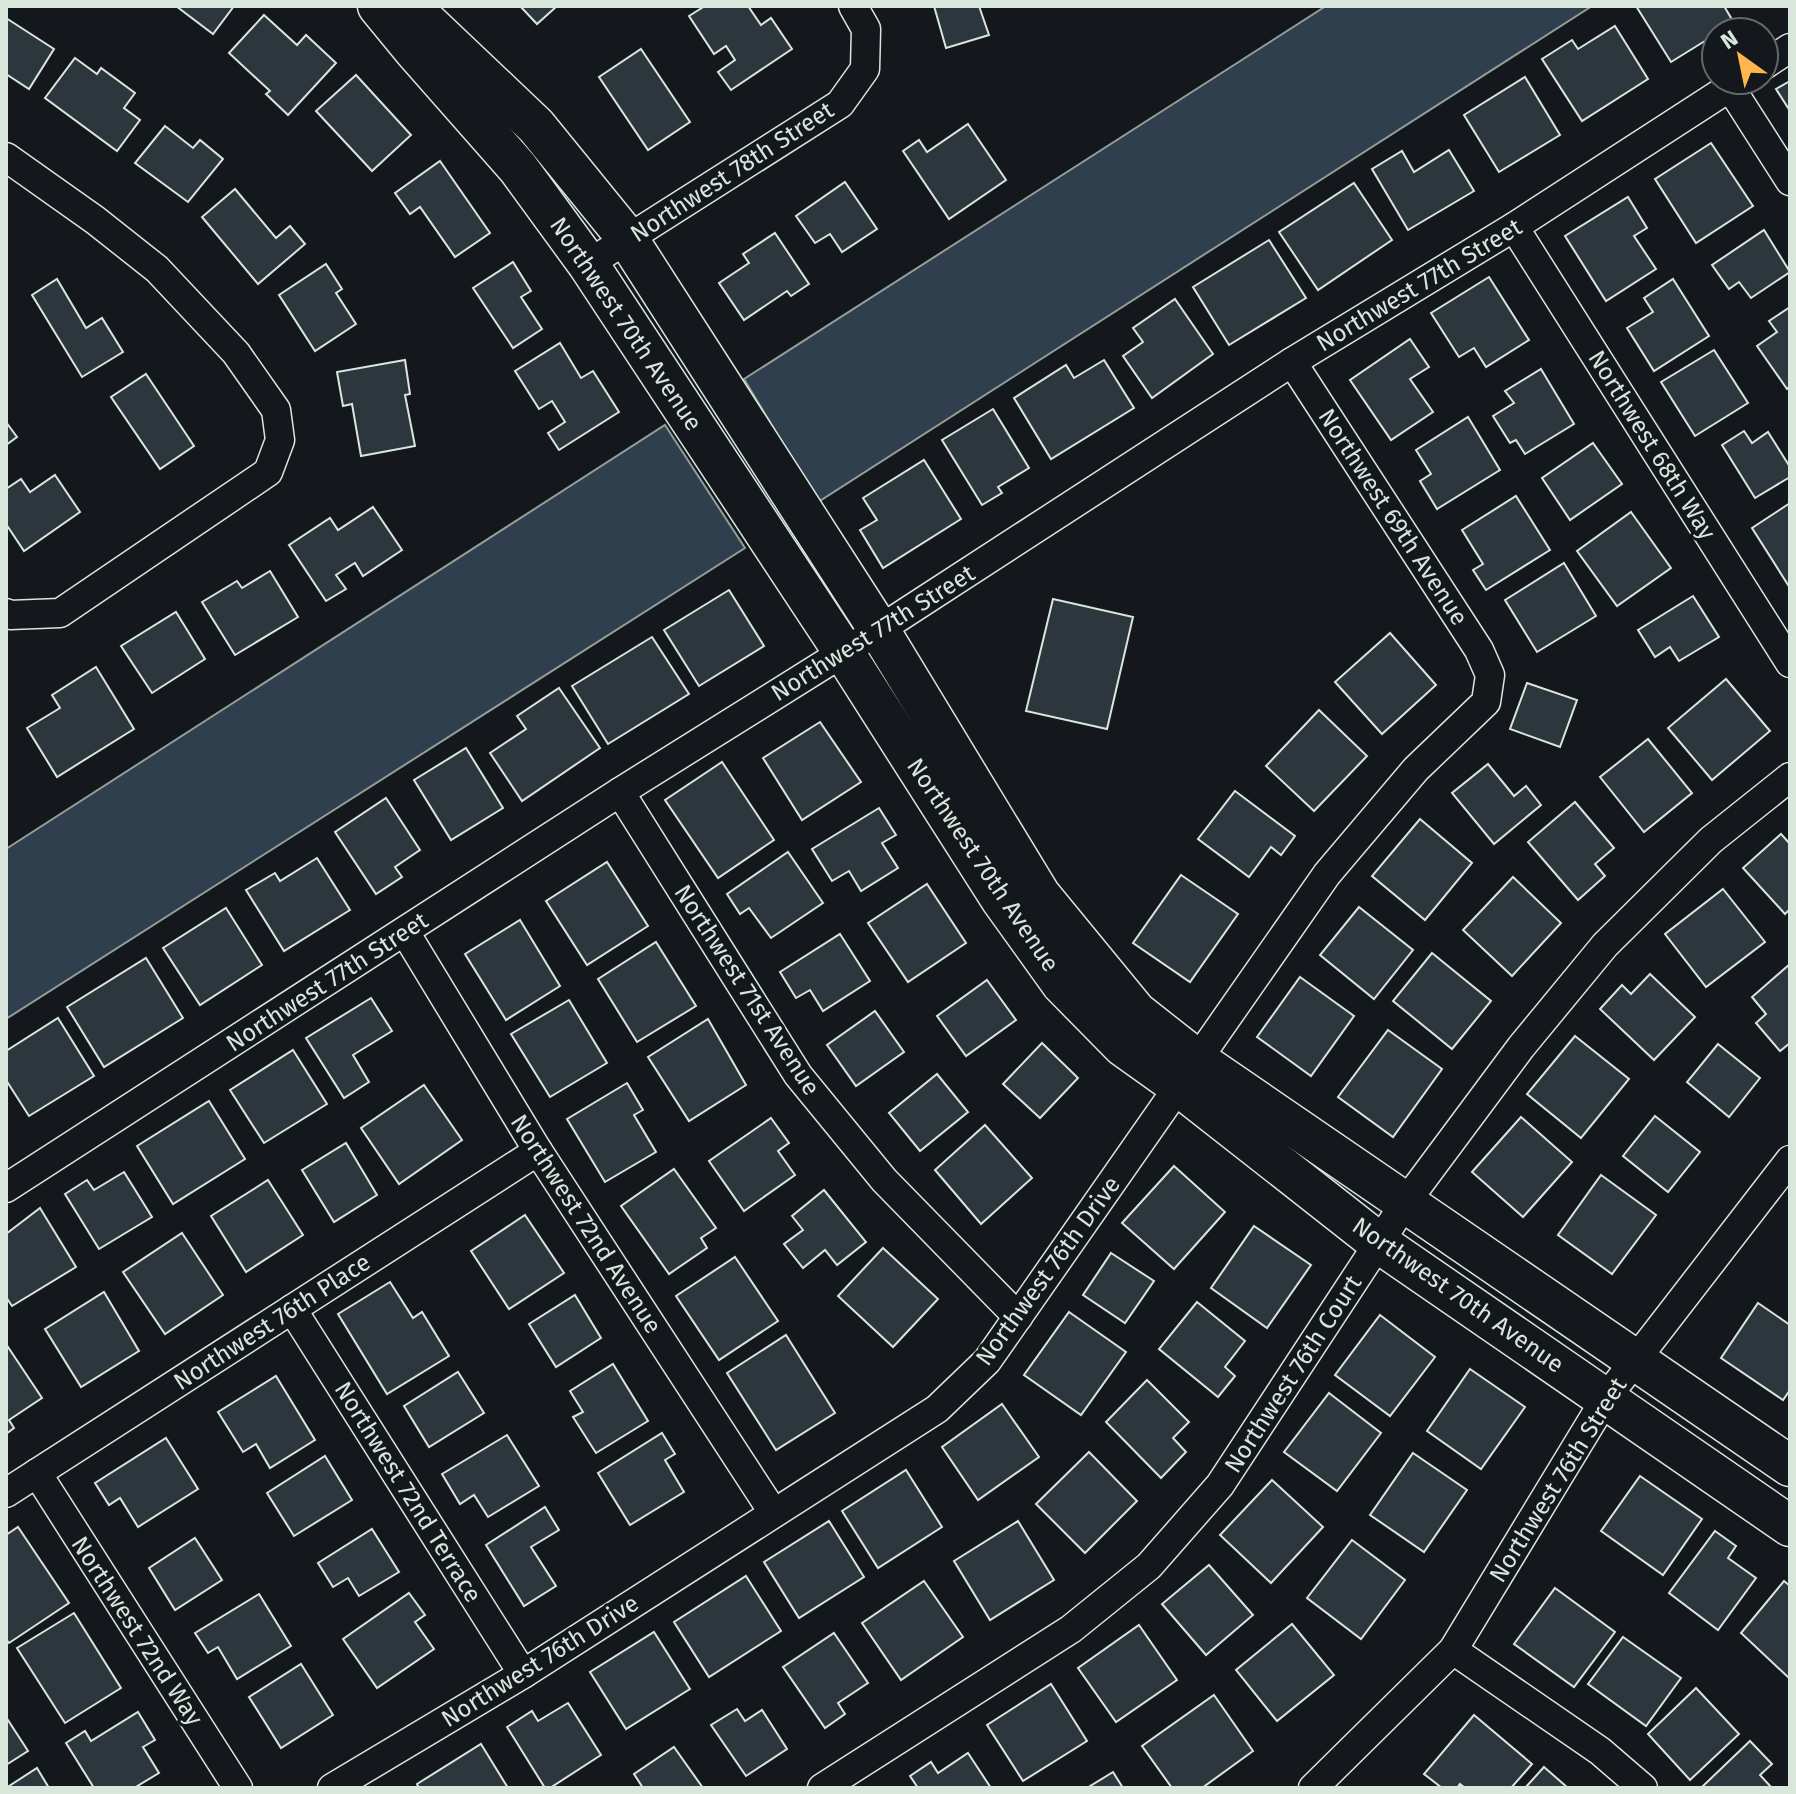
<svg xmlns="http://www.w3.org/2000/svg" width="1796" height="1794" font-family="'Fira Sans',sans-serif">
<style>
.water{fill:#2f3f4d;stroke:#939e99;stroke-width:2}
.building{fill:#2c363c;stroke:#d8e6dc;stroke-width:2}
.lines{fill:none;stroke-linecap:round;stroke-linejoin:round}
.street-casing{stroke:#d8e6dc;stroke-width:31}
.secondary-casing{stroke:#d8e6dc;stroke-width:43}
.street{stroke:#14181c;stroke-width:28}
.secondary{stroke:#14181c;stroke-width:40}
.labels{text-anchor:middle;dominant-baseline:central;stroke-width:6;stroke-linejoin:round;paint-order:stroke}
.street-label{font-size:24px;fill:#d8e6dc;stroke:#14181c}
</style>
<rect width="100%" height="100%" fill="#14181c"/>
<!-- water -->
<g class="water">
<polygon points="1326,6 1592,6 818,502 744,379"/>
<polygon points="665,425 745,548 6,1019 6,849"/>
</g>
<!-- building -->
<g class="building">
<polygon points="176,6 234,6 213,34"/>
<polygon points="520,6 557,6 537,24"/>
<polygon points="705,6 748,6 761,25 771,18 792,49 731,90 718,72 735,60 726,46 714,54 689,16"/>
<polygon points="934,6 979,6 989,35 946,48"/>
<polygon points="1636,6 1724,6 1734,23 1671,62"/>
<polygon points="264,15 297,45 306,35 336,63 288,115 266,94 270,91 229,53"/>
<polygon points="6,18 54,49 29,89 6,74"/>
<polygon points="1615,26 1648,79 1582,121 1542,59 1572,40 1578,49"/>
<polygon points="641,49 690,122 648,150 599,77"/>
<polygon points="75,58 97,74 101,68 135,93 124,108 140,120 117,151 45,98"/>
<polygon points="356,75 411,135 372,171 316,111"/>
<polygon points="1525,77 1560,135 1499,172 1464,115"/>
<polygon points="1790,81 1790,111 1776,89"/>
<polygon points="968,124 1006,180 949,219 903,151 919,140 927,152"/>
<polygon points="165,126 193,148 200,140 223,159 188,202 135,163"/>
<polygon points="1711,143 1753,206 1696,243 1655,179"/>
<polygon points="1449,150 1474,191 1408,230 1372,169 1402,151 1414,172"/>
<polygon points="440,161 490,233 455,257 420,207 410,214 395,193"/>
<polygon points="845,182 877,229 842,252 830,234 815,243 796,216"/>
<polygon points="1354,183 1392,240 1318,290 1279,232"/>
<polygon points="235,189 276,238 290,226 305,244 258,284 202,217"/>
<polygon points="1628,197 1647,228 1634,236 1656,269 1606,301 1565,236"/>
<polygon points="1764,230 1790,272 1751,298 1739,282 1729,289 1712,265"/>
<polygon points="775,233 809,284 791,296 787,291 744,320 719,283 749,263 743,254"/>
<polygon points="1269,240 1306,298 1229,345 1193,287"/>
<polygon points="513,262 531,291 521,297 542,329 513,348 473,288"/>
<polygon points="326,264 342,289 336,293 356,324 315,351 279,295"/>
<polygon points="1489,277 1529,340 1486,367 1474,348 1459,357 1431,313"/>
<polygon points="57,279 86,328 102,318 123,352 82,377 32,295"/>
<polygon points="1673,279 1709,336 1654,371 1627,328 1653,312 1644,298"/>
<polygon points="1175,299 1213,354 1152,398 1123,356 1143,342 1133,328"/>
<polygon points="1790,307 1790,386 1787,389 1757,346 1777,332 1769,321"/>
<polygon points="1410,339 1429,367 1410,379 1433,412 1391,440 1350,380"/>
<polygon points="560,343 581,378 593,371 619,412 559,450 548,433 565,422 552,401 539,409 515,371"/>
<polygon points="1714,350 1748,403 1695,436 1661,382"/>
<polygon points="405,360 410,394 405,395 415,446 361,456 352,404 343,406 337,372"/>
<polygon points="1104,360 1134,408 1051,459 1014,398 1066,365 1074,378"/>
<polygon points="1541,369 1574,424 1525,454 1516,440 1510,443 1493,416 1514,403 1505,391"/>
<polygon points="146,374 194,446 160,469 111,397"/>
<polygon points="993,409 1029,468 998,487 1002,493 982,505 942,440"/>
<polygon points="1468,417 1500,470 1437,509 1420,481 1431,474 1416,450"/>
<polygon points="6,422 17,437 6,445"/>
<polygon points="1744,431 1752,443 1768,432 1790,467 1790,477 1755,498 1722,445"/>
<polygon points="1593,443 1622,484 1570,520 1542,478"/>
<polygon points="924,460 961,519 883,568 860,530 877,520 863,498"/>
<polygon points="55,475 80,512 24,551 6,524 6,489 21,479 30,492"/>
<polygon points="1516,496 1550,550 1486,590 1473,570 1483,564 1462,530"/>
<polygon points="1790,503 1790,588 1752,528"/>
<polygon points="373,507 402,550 363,576 355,563 336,575 346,589 326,601 289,545 330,518 338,530"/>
<polygon points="1631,512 1671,568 1617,606 1577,551"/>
<polygon points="1564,563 1596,616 1537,652 1505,600"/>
<polygon points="270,571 298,617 235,655 202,602 237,581 242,588"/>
<polygon points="729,590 764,646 699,686 664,630"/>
<polygon points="1693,596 1719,637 1679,661 1670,647 1655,657 1638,630"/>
<polygon points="1053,599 1133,617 1107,729 1026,711"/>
<polygon points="176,612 205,659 152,693 121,646"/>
<polygon points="1390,633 1436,685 1382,734 1335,682"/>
<polygon points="652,637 689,694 608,744 572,686"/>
<polygon points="96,667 134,729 57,777 27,728 60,708 52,695"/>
<polygon points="1726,679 1770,731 1712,780 1668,728"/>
<polygon points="1527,683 1577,700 1560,747 1510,729"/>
<polygon points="559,688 600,748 522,801 490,753 526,729 517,716"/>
<polygon points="1319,710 1367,756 1314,811 1266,766"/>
<polygon points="820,722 861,782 802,820 763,758"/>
<polygon points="1648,739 1692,793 1644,832 1600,777"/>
<polygon points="466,748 503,808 451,840 414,780"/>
<polygon points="722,762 774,840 718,878 665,800"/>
<polygon points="1488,764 1514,796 1526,786 1541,805 1494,844 1452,793"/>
<polygon points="1235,791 1295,836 1281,855 1271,847 1249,877 1198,839"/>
<polygon points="386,798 420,850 395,867 402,877 376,894 335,832"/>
<polygon points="1575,802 1614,848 1595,864 1605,876 1578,900 1528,842"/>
<polygon points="879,808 896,835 882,843 898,868 861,891 849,871 832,881 812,849"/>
<polygon points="1420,819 1472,863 1425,920 1372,876"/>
<polygon points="1781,834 1790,844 1790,909 1785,914 1743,868"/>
<polygon points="788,852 823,903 771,938 749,908 740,914 727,894"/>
<polygon points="317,858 350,910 284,951 246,890 275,873 280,881"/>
<polygon points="607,862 648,926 587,965 546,901"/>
<polygon points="1181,875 1238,914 1190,982 1133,943"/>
<polygon points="1513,877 1561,923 1512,976 1463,930"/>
<polygon points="927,884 966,943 908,982 868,923"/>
<polygon points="1723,889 1765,942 1706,987 1665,934"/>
<polygon points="1359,907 1413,950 1374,999 1320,955"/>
<polygon points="226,908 262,965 200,1005 163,948"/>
<polygon points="520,920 560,986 506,1020 465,954"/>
<polygon points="840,934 870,981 823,1011 810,990 796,998 780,972"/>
<polygon points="656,942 696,1006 637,1042 598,979"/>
<polygon points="1432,953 1491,1001 1452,1049 1393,1001"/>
<polygon points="146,958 183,1018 104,1067 67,1007"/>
<polygon points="1790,964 1790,1043 1780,1051 1756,1023 1766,1014 1752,997"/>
<polygon points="1650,974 1695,1017 1654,1060 1600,1009 1622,985 1631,994"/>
<polygon points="1300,977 1354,1016 1311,1076 1257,1037"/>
<polygon points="987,980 1016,1020 966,1056 937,1016"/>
<polygon points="371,998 392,1031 353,1055 369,1082 344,1098 306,1038"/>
<polygon points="569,1000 607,1063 550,1097 511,1034"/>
<polygon points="875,1011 904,1052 856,1086 827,1045"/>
<polygon points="58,1018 94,1076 29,1116 6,1080 6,1051"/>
<polygon points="708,1019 746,1085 689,1121 648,1057"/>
<polygon points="1388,1030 1442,1069 1393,1137 1338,1097"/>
<polygon points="1575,1036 1629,1079 1581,1138 1527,1094"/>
<polygon points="1042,1043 1078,1078 1040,1118 1003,1084"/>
<polygon points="1718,1044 1760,1078 1729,1117 1687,1082"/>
<polygon points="293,1050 327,1104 264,1143 230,1090"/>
<polygon points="937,1074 968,1112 920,1151 889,1113"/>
<polygon points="627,1083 643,1110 634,1115 656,1152 605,1182 567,1119"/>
<polygon points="424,1085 462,1140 399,1184 361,1128"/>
<polygon points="209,1101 245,1159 173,1204 137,1146"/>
<polygon points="1655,1116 1700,1152 1668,1192 1623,1156"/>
<polygon points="1521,1117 1572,1162 1523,1217 1472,1172"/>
<polygon points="771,1118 789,1143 778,1151 795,1175 744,1211 709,1161"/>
<polygon points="985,1125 1032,1178 981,1224 935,1170"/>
<polygon points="346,1143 377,1195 334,1222 302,1170"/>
<polygon points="1174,1166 1225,1212 1174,1269 1122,1223"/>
<polygon points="674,1169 716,1228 701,1238 707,1248 669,1274 621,1206"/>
<polygon points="124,1172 152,1217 99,1249 65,1194 87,1180 94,1190"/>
<polygon points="1601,1175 1656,1215 1612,1274 1558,1235"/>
<polygon points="268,1180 303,1235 246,1272 211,1216"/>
<polygon points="824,1190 866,1242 837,1265 825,1250 803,1268 784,1244 803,1230 792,1216"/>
<polygon points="40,1208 76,1267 12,1306 6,1297 6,1234"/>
<polygon points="525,1215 564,1273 509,1309 471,1251"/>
<polygon points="1254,1226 1311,1265 1267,1328 1211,1288"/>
<polygon points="182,1233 223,1295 165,1334 123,1272"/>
<polygon points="883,1248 938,1299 893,1347 838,1296"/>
<polygon points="1111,1253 1154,1281 1125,1323 1083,1295"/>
<polygon points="735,1257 778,1321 719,1360 676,1296"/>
<polygon points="390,1282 413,1318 422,1312 449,1356 387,1394 338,1314"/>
<polygon points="104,1292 139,1351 81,1387 45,1329"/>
<polygon points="575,1295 601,1338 556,1367 529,1324"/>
<polygon points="1197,1302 1245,1341 1225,1367 1235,1376 1218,1397 1159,1349"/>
<polygon points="1758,1303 1790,1325 1790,1390 1783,1400 1721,1358"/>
<polygon points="1069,1312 1126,1352 1081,1415 1024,1375"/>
<polygon points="1380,1315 1435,1357 1390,1416 1335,1375"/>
<polygon points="786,1335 835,1413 776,1450 727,1373"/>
<polygon points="6,1344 42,1398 9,1420 14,1428 6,1434"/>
<polygon points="613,1364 648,1421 596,1453 573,1417 583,1412 570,1391"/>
<polygon points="1470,1369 1525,1407 1481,1469 1427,1431"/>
<polygon points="458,1372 484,1413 429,1447 404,1406"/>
<polygon points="276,1376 315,1440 270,1468 256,1444 243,1452 218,1412"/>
<polygon points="1147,1380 1189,1422 1173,1438 1186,1452 1161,1478 1106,1422"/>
<polygon points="1329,1393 1381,1433 1337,1491 1284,1452"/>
<polygon points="1002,1404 1039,1457 978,1500 942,1447"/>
<polygon points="662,1433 675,1454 665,1460 684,1492 630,1525 598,1473"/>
<polygon points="507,1435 539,1486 488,1517 474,1495 460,1504 442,1474"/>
<polygon points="166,1438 198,1489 138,1527 120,1498 109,1505 95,1483"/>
<polygon points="1089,1452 1137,1501 1085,1553 1036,1504"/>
<polygon points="1413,1453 1467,1490 1424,1552 1370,1515"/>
<polygon points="325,1456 352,1500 294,1536 267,1493"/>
<polygon points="906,1470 942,1527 878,1568 842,1511"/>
<polygon points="1640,1476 1702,1519 1663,1575 1601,1531"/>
<polygon points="1272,1480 1323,1527 1271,1583 1220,1535"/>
<polygon points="545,1507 559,1530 531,1547 556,1586 524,1606 486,1545"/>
<polygon points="829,1521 864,1577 799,1618 764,1562"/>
<polygon points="1018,1521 1054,1580 990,1620 954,1561"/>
<polygon points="18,1527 69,1603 9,1643 6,1639 6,1535"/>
<polygon points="372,1529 399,1572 359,1596 348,1578 333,1587 318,1563"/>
<polygon points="1715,1531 1736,1546 1728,1558 1756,1578 1718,1630 1669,1593"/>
<polygon points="195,1538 222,1580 175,1610 149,1568"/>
<polygon points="1352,1540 1405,1580 1361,1639 1307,1598"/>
<polygon points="1209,1565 1253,1615 1206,1655 1162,1604"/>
<polygon points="746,1576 781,1631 709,1677 674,1622"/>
<polygon points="924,1581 963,1637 901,1680 862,1623"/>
<polygon points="1784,1581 1790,1586 1790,1679 1741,1633"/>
<polygon points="1555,1588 1615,1632 1574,1687 1514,1644"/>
<polygon points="409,1593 425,1615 415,1622 434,1649 377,1688 343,1639"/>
<polygon points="259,1594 291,1646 237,1679 218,1647 208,1653 195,1633"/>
<polygon points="74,1613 121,1688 65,1723 17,1648"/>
<polygon points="1292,1624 1334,1675 1277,1721 1236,1670"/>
<polygon points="1139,1625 1177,1680 1116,1722 1078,1668"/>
<polygon points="654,1632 690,1689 626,1729 590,1672"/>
<polygon points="834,1633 868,1683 838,1703 845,1714 825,1728 783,1667"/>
<polygon points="1623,1637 1681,1678 1646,1726 1588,1684"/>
<polygon points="301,1664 333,1715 281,1748 249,1697"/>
<polygon points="1051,1684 1087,1741 1023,1781 987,1725"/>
<polygon points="1696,1688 1739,1734 1690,1780 1648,1734"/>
<polygon points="1214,1695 1253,1751 1202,1788 1172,1788 1142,1746"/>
<polygon points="568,1703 601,1755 550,1788 545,1788 507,1727 532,1711 538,1721"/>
<polygon points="737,1709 745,1721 762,1710 787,1749 746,1776 711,1725"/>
<polygon points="138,1712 155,1740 143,1747 159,1773 134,1788 94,1788 66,1743 85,1731 91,1741"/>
<polygon points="1474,1715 1532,1764 1511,1788 1465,1788 1460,1784 1457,1788 1442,1788 1424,1774"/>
<polygon points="6,1717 28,1751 6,1765"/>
<polygon points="1750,1741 1772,1764 1760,1775 1772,1788 1705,1788 1703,1786"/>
<polygon points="481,1744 508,1788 419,1788 417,1784"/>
<polygon points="674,1747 703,1788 643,1788 634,1774"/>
<polygon points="968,1753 991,1788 918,1788 910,1776 931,1762 938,1773"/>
<polygon points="1544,1767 1568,1788 1525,1788"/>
<polygon points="37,1768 49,1788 6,1788"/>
<polygon points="1113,1772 1123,1788 1087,1788"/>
</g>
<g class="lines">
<!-- street casing -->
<g class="street-casing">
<g id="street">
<polyline points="1764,65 1790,48"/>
<polyline points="1730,87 1790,181"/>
<polyline points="6,157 95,220 157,269 236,353 276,410 280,440 268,472 60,613 10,615 6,613"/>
<polyline points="1514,227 1790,663"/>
<polyline points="588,264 840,104 865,69 866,29 853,6"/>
<polyline points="620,792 798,1075 884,1180 1018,1317"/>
<polyline points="405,932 538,1151 773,1512"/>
<polyline points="6,1188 620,792 879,630 1292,362 1514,227 1741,80"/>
<polyline points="292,1309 523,1674"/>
<polyline points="37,1473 238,1788"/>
<polyline points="6,1493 538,1151"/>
<polyline points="1453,1650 1600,1751 1643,1788"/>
<polyline points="332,1788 523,1674 937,1409 987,1361 1327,874 1416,769 1486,702 1490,675 1479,650 1292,362"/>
<polyline points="822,1788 1071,1629 1149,1566 1220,1485 1405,1203 1521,1047 1605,945 1711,840 1790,777"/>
<polyline points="1313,1788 1453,1650 1606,1398 1790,1160"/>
</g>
</g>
<!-- secondary casing -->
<g class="secondary-casing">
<g id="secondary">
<polyline points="378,6 415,51 518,168 588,264 843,651 1001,899 1062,984 1123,1046 1179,1086 1379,1243 1790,1526"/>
<polyline points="406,6 419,15 536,126 627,238 879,630 1040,895 1136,1012 1197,1060 1790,1466"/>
</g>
</g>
<!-- street -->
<use href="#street" class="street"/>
<!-- secondary -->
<use href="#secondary" class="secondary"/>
</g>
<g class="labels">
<!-- street labels -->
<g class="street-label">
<text transform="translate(732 172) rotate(-33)">Northwest 78th Street</text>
<text transform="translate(1419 285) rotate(-31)">Northwest 77th Street</text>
<text transform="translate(626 324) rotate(56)">Northwest 70th Avenue</text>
<text transform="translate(1652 445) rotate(58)">Northwest 68th Way</text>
<text transform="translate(1393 517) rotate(57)">Northwest 69th Avenue</text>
<text transform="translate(873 633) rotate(-32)">Northwest 77th Street</text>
<text transform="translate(983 865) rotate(56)">Northwest 70th Avenue</text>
<text transform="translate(327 982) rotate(-33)">Northwest 77th Street</text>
<text transform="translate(747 990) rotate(57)">Northwest 71st Avenue</text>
<text transform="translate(586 1224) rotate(57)">Northwest 72nd Avenue</text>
<text transform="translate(1048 1271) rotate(-54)">Northwest 76th Drive</text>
<text transform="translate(1458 1295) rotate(35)">Northwest 70th Avenue</text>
<text transform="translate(272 1322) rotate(-33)">Northwest 76th Place</text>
<text transform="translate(1293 1374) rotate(-57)">Northwest 76th Court</text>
<text transform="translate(1558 1480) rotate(-58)">Northwest 76th Street</text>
<text transform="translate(408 1492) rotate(58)">Northwest 72nd Terrace</text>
<text transform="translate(137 1631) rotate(57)">Northwest 72nd Way</text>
<text transform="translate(540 1661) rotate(-32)">Northwest 76th Drive</text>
</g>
</g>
<!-- border -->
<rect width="1796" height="1794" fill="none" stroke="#d8e6dc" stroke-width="16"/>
<!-- north arrow -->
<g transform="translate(1740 56) rotate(327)"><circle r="38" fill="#14181c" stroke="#626a69" stroke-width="2"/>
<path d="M0-6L14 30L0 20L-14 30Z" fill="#ffb74d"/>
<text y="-12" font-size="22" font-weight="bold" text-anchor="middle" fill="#d8e6dc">N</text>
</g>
</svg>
